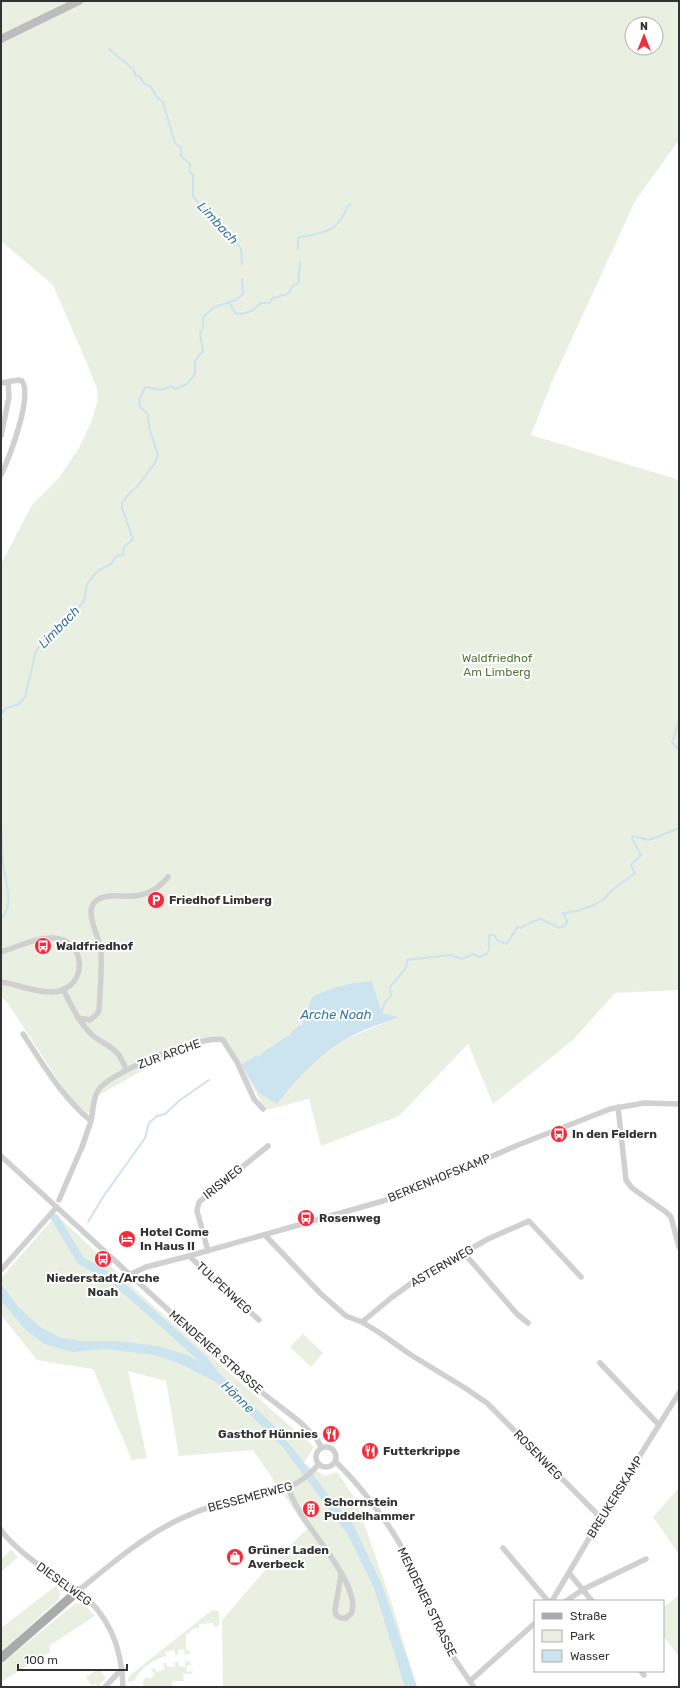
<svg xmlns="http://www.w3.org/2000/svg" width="680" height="1688" font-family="Rubik,sans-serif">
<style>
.green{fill:#e9f0e1;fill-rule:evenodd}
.water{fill:#cce3f0}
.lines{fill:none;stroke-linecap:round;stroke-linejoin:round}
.stream{stroke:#cce3f0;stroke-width:2}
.canal{stroke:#cce3f0;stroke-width:8}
.street{stroke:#d0d0d0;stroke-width:5.5}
.secondary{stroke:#bdbdbd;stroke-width:8}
.primary{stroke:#ababab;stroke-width:9}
.labels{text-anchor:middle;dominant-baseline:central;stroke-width:4;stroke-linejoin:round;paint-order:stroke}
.park-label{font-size:12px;fill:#57743b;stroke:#fff}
.poi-label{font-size:12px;font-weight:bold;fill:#333;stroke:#fff;text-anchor:start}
.street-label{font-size:12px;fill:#333;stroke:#fff}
.water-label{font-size:13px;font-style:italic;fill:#38789e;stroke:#fff}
</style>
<rect width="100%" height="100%" fill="#fff"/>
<!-- green -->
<g class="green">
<path d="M1,1H679V140L635,201L551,384L531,435L679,480V990L615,993L573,1040L493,1104L468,1044L399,1116L321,1146L309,1099L266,1110L223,1037L170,1055L99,1095L88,1114L69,1097L7,1002L1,997V564L32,505L59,478L79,448L92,420L98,399L97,389L88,366L53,285L1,241ZM632,24H656V48H632ZM372,981L382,1013L398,1017L348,1038L318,1058L297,1078L242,1065L273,1048L302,1025Z"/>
<polygon points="60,1218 150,1303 314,1447 304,1463 325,1476 337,1472 356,1500 391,1601 417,1687 223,1687 222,1620 268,1567 307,1529 253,1450 179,1456 166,1381 128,1371 147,1458 132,1460 93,1369 37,1360 1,1315 1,1278 51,1221"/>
<polygon points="303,1334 323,1353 311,1367 290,1347"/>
<polygon points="679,1488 679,1554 653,1517"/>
<polygon points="11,1550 18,1557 1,1572 1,1559"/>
<polygon points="57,1585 60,1595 58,1600 1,1652 1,1628"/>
<polygon points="679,1595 679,1657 663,1635 663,1607"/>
<polygon points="76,1603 84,1604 95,1616 49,1646 50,1652 1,1682 1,1664"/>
<path d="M212,1610L219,1611V1626L214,1627L213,1623L199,1624V1628L192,1629L190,1633L186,1634V1650L191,1651L190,1653L185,1655L184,1649L178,1650V1655H175L174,1650L165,1652L166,1656C158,1658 146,1665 141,1671C137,1675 136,1680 130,1682L128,1681L129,1676Z"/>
<polygon points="185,1661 189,1661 192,1665 186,1666 187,1672 193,1671 192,1674 183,1674 184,1681 179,1681 179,1683 178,1681 172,1681 172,1687 146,1687 142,1683 146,1677 150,1679 155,1674 151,1670 154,1668 157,1672 165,1669 163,1663 166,1662 167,1667 175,1667 175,1662 179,1662 179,1666 185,1667"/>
<polygon points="99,1669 106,1678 98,1687 95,1684 92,1686 86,1677"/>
</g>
<!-- water -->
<g class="water">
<path d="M372,981L382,1013L399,1017C382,1024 363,1029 348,1038C318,1055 297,1078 277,1104L258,1092L242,1065L273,1048L302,1025L312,997C332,987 350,983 372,981Z"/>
<polygon points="1,1284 19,1308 40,1327 61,1338 81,1341 119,1341 158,1346 187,1355 218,1372 278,1430 299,1456 329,1496 353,1524 382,1585 417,1687 405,1687 374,1588 348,1535 282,1446 216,1382 179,1363 154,1355 105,1349 72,1352 44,1344 26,1330 1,1301"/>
</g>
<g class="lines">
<!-- stream -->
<g class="stream">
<polyline points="109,49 133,69 136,76 139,76 144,83 151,87 156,96 163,102 175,143 181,148 181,156 190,164 190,172 193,175 193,196 198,203 203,206 226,227 236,241 241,249 242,264"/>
<path d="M298,250V238C321,232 338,234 347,207L351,204"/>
<path d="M229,302L236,314C247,314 253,311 261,303H269L273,298L288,294L293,286L299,282C297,274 301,270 300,262"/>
<path d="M1,715L6,708L19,704L25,697L36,651L44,639L70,618L84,601L87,584L94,575L99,570L111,564L116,556L123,555L124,547L133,539L122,508V503L127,496L137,487L155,463L158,455L149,427L148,414L140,407L139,401L145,387C157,387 158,394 170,386L176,389L187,384L195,374V361L203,351L200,334L203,327V317L214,307L236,300L243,294L242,279"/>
<polyline points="679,722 672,742 679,750"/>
<path d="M1,828C2,839 2,851 3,862C4,880 16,904 1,919"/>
<polyline points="381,1013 385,1002 391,996 390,987 406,968 407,960 451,955 462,959 473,954 480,957 487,954 489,948 489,935 494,935 498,941 507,944 517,927 521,928 531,922 542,919 559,928 566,925 567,921 563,913 577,911 594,905 604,899 611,891 635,873 631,865 641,855 632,838 633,836 649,840 679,828"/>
<polyline points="293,1032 300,1026"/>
<polyline points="262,1054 286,1038"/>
<polyline points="242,1065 256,1057"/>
<polyline points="88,1222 103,1197 145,1138 149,1123 157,1116 165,1114 180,1100 209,1080"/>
</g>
<!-- canal -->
<polyline class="canal" points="55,1218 81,1261 111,1277 203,1359 215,1375"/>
<!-- street -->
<g class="street">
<path d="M1,383L18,380L22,381C33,397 9,458 1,475"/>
<polyline points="1,436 9,397 8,382"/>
<path d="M1,952C17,947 34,938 51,938C87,937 90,989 53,992C35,993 18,984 1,982"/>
<path d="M63,989C71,1005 79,1022 91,1034C100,1042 112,1046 119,1055C122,1060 124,1065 126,1069"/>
<path d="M78,1018L90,1020L97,1014L99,1010C100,991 102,970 101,951C100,934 74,900 110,896C117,895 124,897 131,896C146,896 159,888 168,877"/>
<path d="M23,1034C44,1066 62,1097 91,1121L82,1147L59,1200"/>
<polyline points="618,1107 626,1180 632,1188 666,1212 671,1217 679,1247"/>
<path d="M91,1121C93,1112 93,1096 99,1089C111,1072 203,1034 223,1040L237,1062L254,1099L263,1109"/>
<polyline points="1,1156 238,1374 300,1422 316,1438 322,1448"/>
<polyline points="265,1235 320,1293 346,1316 362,1322 380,1333 411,1355 465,1388 487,1403 601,1518"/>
<polyline points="208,1251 197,1211 199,1202 268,1146"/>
<polyline points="464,1253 517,1314 528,1323"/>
<polyline points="189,1256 259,1320"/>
<polyline points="1,1270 56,1208"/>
<polyline points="129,1275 146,1267 189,1256 383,1201 432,1182 518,1145 610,1109 644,1103 679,1104"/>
<polyline points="362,1322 391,1298 417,1279 488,1239 529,1221 581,1277"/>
<polyline points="600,1363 659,1425"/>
<circle cx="326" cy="1457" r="10"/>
<path d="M336,1462C359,1484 391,1525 405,1554C418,1580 426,1607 439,1633C449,1652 461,1669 474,1687"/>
<path d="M288,1488C293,1500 299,1512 307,1523C320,1542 362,1592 351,1614L346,1618H341L336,1615L335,1610L341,1575"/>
<path d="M1,1530C9,1542 21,1551 32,1560C47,1571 63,1580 78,1591C110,1615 122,1648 123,1687"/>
<polyline points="503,1548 548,1601"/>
<polyline points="569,1573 592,1601"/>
<path d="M78,1591C110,1565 142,1537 180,1519C197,1511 216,1504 235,1500C270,1492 293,1494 319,1464"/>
<polyline points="552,1601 601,1518 679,1393"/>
<polyline points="566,1601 584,1589 646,1559"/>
<polyline points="641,1671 644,1675"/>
<polyline points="470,1681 535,1623"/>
<polyline points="105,1687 122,1669"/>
</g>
<!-- secondary -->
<polyline class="secondary" points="1,39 79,1"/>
<!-- primary -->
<polyline class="primary" points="1,1658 78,1591"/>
</g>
<!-- icons -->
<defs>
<g id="parking-disc" transform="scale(0.9)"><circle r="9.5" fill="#f32b3d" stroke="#fff"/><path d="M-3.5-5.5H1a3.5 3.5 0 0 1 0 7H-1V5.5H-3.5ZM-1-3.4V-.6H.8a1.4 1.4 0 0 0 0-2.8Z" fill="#fff"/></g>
<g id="bus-disc" transform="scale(0.9)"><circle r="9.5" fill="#f32b3d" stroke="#fff"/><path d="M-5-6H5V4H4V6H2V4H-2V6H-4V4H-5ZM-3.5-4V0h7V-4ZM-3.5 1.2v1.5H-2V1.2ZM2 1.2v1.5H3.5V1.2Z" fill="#fff"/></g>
<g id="hotel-disc" transform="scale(0.9)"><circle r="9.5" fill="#f32b3d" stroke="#fff"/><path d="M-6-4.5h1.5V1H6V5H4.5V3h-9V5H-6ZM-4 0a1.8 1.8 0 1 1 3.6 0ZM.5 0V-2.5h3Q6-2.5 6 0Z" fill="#fff"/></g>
<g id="restaurant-disc" transform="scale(0.9)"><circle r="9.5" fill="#f32b3d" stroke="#fff"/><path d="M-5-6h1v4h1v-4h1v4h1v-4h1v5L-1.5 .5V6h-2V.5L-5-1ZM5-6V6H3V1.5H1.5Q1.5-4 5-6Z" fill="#fff"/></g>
<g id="building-disc" transform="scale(0.9)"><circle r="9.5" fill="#f32b3d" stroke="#fff"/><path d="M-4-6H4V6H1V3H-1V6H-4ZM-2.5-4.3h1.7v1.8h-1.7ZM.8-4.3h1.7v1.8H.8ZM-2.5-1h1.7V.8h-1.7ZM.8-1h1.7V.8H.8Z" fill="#fff"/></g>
<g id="shop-disc" transform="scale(0.9)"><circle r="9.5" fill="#f32b3d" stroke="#fff"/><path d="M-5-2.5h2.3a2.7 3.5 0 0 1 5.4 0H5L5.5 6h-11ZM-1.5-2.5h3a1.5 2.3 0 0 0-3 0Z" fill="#fff"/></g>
</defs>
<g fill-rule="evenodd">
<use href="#parking-disc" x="156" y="900"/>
<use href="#bus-disc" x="43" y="946"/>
<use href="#bus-disc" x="559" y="1134"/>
<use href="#bus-disc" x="306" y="1218"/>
<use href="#hotel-disc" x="127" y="1239"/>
<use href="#bus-disc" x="103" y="1259"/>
<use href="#restaurant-disc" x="331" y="1434"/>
<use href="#restaurant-disc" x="370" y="1451"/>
<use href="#building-disc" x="311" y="1509"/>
<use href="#shop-disc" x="235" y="1557"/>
</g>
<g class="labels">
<!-- park labels -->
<g class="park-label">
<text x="497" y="658">Waldfriedhof<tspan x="497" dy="14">Am Limberg</tspan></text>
</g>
<!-- poi labels -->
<g class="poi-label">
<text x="169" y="900">Friedhof Limberg</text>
<text x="56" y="946">Waldfriedhof</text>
<text x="572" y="1134">In den Feldern</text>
<text x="319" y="1218">Rosenweg</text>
<text x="140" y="1232">Hotel Come<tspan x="140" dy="14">In Haus II</tspan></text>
<text x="103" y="1278" text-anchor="middle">Niederstadt/Arche<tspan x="103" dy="14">Noah</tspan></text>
<text x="318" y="1434" text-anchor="end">Gasthof Hünnies</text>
<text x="383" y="1451">Futterkrippe</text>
<text x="324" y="1502">Schornstein<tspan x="324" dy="14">Puddelhammer</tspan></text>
<text x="248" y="1550">Grüner Laden<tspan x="248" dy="14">Averbeck</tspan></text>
</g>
<!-- street labels -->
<g class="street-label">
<text transform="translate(169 1054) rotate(-20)">ZUR ARCHE</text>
<text transform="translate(439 1178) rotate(-22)">BERKENHOFSKAMP</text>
<text transform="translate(223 1182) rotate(-39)">IRISWEG</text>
<text transform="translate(442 1266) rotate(-30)">ASTERNWEG</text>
<text transform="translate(224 1288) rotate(43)">TULPENWEG</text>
<text transform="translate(216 1352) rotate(41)">MENDENER STRASSE</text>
<text transform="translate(538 1455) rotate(46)">ROSENWEG</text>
<text transform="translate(250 1497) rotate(-15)">BESSEMERWEG</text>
<text transform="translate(615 1497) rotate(-58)">BREUKERSKAMP</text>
<text transform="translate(64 1584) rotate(36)">DIESELWEG</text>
<text transform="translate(427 1602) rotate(64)">MENDENER STRASSE</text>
</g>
<!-- water labels -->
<g class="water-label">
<text transform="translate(218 223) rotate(47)">Limbach</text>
<text transform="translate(59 627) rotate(-46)">Limbach</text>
<text x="336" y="1014">Arche Noah</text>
<text transform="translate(238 1397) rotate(44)">Hönne</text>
</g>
</g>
<!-- border -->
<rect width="680" height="1688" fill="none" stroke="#333333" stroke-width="4"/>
<!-- legend -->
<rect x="534" y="1600" width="130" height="72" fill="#ffffff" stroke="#adadad"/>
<rect x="542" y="1613" width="20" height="6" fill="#ababab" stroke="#adadad"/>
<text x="570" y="1620" font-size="12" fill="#333333">Straße</text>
<rect x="542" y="1630" width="20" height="12" fill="#e9f0e1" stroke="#adadad"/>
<text x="570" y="1640" font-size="12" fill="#333333">Park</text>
<rect x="542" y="1650" width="20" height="12" fill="#cce3f0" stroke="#adadad"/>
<text x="570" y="1660" font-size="12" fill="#333333">Wasser</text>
<!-- north arrow -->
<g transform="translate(644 36)"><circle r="19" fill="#ffffff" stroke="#adadad"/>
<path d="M0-3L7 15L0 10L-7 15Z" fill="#f32b3d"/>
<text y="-6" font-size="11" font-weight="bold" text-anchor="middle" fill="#333333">N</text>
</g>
<!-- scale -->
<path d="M18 1664v6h109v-6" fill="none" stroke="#333333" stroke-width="2"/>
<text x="24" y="1664" font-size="12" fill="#333333" stroke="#ffffff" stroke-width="3" paint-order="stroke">100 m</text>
</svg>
